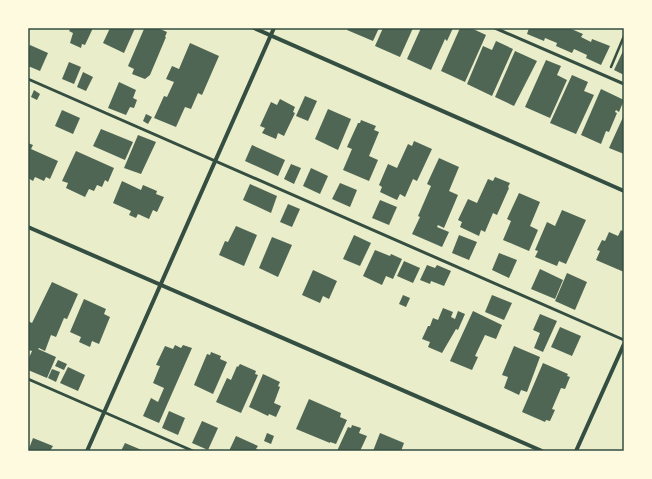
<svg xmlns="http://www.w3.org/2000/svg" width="652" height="479" font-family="Karla,sans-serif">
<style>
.building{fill:#4f6655}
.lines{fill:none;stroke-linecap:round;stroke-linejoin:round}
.path{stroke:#344e41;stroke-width:2.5}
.service{stroke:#344e41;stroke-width:3}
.minor{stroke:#344e41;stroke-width:4}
.neatline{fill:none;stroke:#344e41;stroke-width:1.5}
</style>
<rect width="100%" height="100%" fill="#e9edc9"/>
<!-- building -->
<g class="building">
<polygon points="71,28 93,28 85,45 82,44 81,48 70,43 73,33 69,31"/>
<polygon points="110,28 135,28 124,53 103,43"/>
<polygon points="147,28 158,28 167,32 165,37 166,37 150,75 145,79 132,74 134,69 128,66 144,29"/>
<polygon points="348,28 379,28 373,41 347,30"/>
<polygon points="383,28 413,28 400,57 375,46"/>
<polygon points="421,28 453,28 447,41 445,39 431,70 407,59"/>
<polygon points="460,28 471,28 486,35 465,82 441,71"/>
<polygon points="529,28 569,28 583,34 581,37 591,42 592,39 610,46 601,65 586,58 587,55 574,49 572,53 556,46 557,43 545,38 544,41 527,34"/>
<polygon points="496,41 513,49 492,96 467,84 483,46 492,50"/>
<polygon points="190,43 219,56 202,95 198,93 191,109 185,107 176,127 154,118 164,96 167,97 174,82 166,79 172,66 179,69"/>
<polygon points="30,45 48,53 40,71 28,66 28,49"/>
<polygon points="624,49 624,75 614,70"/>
<polygon points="515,51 537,61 514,106 495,97"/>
<polygon points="546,60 561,66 557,75 567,80 550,118 525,107"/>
<polygon points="69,62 81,67 74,84 62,79"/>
<polygon points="83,72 93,77 86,91 77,87"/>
<polygon points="572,75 588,82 584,91 594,95 576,134 550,123"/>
<polygon points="119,82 136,90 133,98 137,100 134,108 130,107 126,115 108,108"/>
<polygon points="601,89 624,100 619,112 616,110 615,112 617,113 609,132 606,131 601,144 581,135"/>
<polygon points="34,90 40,94 37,100 31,97"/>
<polygon points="305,96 317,101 308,121 296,116"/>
<polygon points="280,99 295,107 293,112 295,113 284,136 278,133 276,139 262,133 265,128 260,126 271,102 277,105"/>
<polygon points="328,109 351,119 338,150 315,139"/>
<polygon points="62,110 80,118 73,134 55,126"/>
<polygon points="146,114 152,117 148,124 143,121"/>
<polygon points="624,115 624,154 609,148"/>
<polygon points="361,120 376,126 374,130 379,132 369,156 378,160 369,181 343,170 352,149 347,147 358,123 360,123"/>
<polygon points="101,129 133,142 125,160 93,146"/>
<polygon points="138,135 156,142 141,174 124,168"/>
<polygon points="414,141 432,149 417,181 413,179 405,197 400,194 397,200 380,192 382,187 379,185 388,164 397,168 408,144 412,146"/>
<polygon points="28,143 33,145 31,149 58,161 50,179 46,177 44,181 35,177 33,181 28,178"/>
<polygon points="252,145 285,160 278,176 245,161"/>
<polygon points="76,151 114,168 108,182 105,180 102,187 97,185 94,191 89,189 85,197 66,188 68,183 62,181"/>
<polygon points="439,158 459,167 449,191 458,195 444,228 438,225 437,227 449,232 442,247 412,234 420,217 418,216 431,186 427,184"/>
<polygon points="291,164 301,168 294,184 284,179"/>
<polygon points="311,168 328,176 320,194 303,186"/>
<polygon points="495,177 510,183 508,187 509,188 497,215 493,213 485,232 481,230 479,236 460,227 462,222 458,220 468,199 477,203 488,179 493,181"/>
<polygon points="122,181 141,190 143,185 157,191 156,194 164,197 157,212 153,210 149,219 138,214 136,218 129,215 131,211 113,203"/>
<polygon points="340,183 357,190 350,207 332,199"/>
<polygon points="250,184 277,196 271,213 243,200"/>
<polygon points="519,193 540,202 530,226 538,230 529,251 503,240 511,221 507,219"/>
<polygon points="380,200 397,207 389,225 372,218"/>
<polygon points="288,204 300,209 292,227 280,222"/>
<polygon points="562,210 586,220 566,264 559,261 557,266 535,257 538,251 535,250 547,222 555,226"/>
<polygon points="236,226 257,235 244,266 219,255 225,241 228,242"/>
<polygon points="621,230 624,232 624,272 596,260 600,251 597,250 602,240 605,241 609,232 618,236"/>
<polygon points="354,235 371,243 360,266 343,259"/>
<polygon points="459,235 477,242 469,260 452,253"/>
<polygon points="272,237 292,245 278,277 259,268"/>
<polygon points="375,250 390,256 391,254 402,259 393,279 386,276 382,285 363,276"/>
<polygon points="499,253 517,260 509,278 492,270"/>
<polygon points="404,261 420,268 413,283 397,276"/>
<polygon points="427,265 435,268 437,265 451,271 444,286 431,281 430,284 420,280"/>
<polygon points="540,269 563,280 555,299 531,289"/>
<polygon points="313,270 337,281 329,299 323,296 320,303 302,295"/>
<polygon points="567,273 587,282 575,310 555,301"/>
<polygon points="52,282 78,294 67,319 64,318 56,337 51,335 45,351 39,348 38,349 56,357 47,378 28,370 28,360 32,351 28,350 28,321 32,323"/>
<polygon points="403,295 410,298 406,307 399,304"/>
<polygon points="492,295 512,303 504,320 485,312"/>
<polygon points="84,299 106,309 104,314 110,317 99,344 92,341 90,347 79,342 81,337 70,332"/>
<polygon points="443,308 453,312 451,317 455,319 458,311 465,314 458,330 456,329 442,353 428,347 430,342 422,339 428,326 430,326 433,318 438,320"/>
<polygon points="473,311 502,325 496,339 485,335 475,356 478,357 472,370 450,361"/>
<polygon points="540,314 557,321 543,352 534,348 540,333 533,330"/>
<polygon points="560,327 581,336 572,356 551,347"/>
<polygon points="175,345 181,348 183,345 192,348 159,423 143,416 151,398 158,402 164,388 153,383 160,366 156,365 165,346 173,349"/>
<polygon points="514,346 540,357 527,392 521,390 519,395 504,388 508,377 502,375"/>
<polygon points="211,352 221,356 220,359 227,362 213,394 194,385 207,354 210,355"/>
<polygon points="58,360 67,364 64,370 55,366"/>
<polygon points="543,363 568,374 567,376 570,377 565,389 561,388 552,409 555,410 550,421 546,420 545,422 522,412"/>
<polygon points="240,364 256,371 255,374 258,375 241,413 216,402 227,378 231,380 237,366 238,367"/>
<polygon points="68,367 85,375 78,391 60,383"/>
<polygon points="52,369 60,372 56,382 48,378"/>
<polygon points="263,374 280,382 278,386 280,387 274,403 281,406 276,417 269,414 268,416 249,407"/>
<polygon points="309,399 341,413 340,417 347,420 336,444 330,442 330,443 296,429"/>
<polygon points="169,411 185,418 178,435 162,428"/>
<polygon points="202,421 218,428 208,450 192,443"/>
<polygon points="352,425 361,428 359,433 367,436 360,451 337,451 348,427 351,428"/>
<polygon points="267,433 274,436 271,444 264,441"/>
<polygon points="380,433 404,443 401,451 373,451"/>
<polygon points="236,436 258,446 256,449 260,451 229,451"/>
<polygon points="33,438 53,446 50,451 28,451"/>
<polygon points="125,443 144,451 121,451"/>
</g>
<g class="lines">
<!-- path -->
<polyline class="path" points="611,67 624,36"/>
<!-- service -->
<g class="service">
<polyline points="495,28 624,84"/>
<polyline points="28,79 624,340"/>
<polyline points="28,379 193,451"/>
</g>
<!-- minor -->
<g class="minor">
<polyline points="254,28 624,191"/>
<polyline points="28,227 542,451"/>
<polyline points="87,451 274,28"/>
<polyline points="576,451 624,344"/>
</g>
</g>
<!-- border -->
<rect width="652" height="479" fill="none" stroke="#fefae0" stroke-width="58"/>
<rect x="29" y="29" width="594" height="421" class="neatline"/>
</svg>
